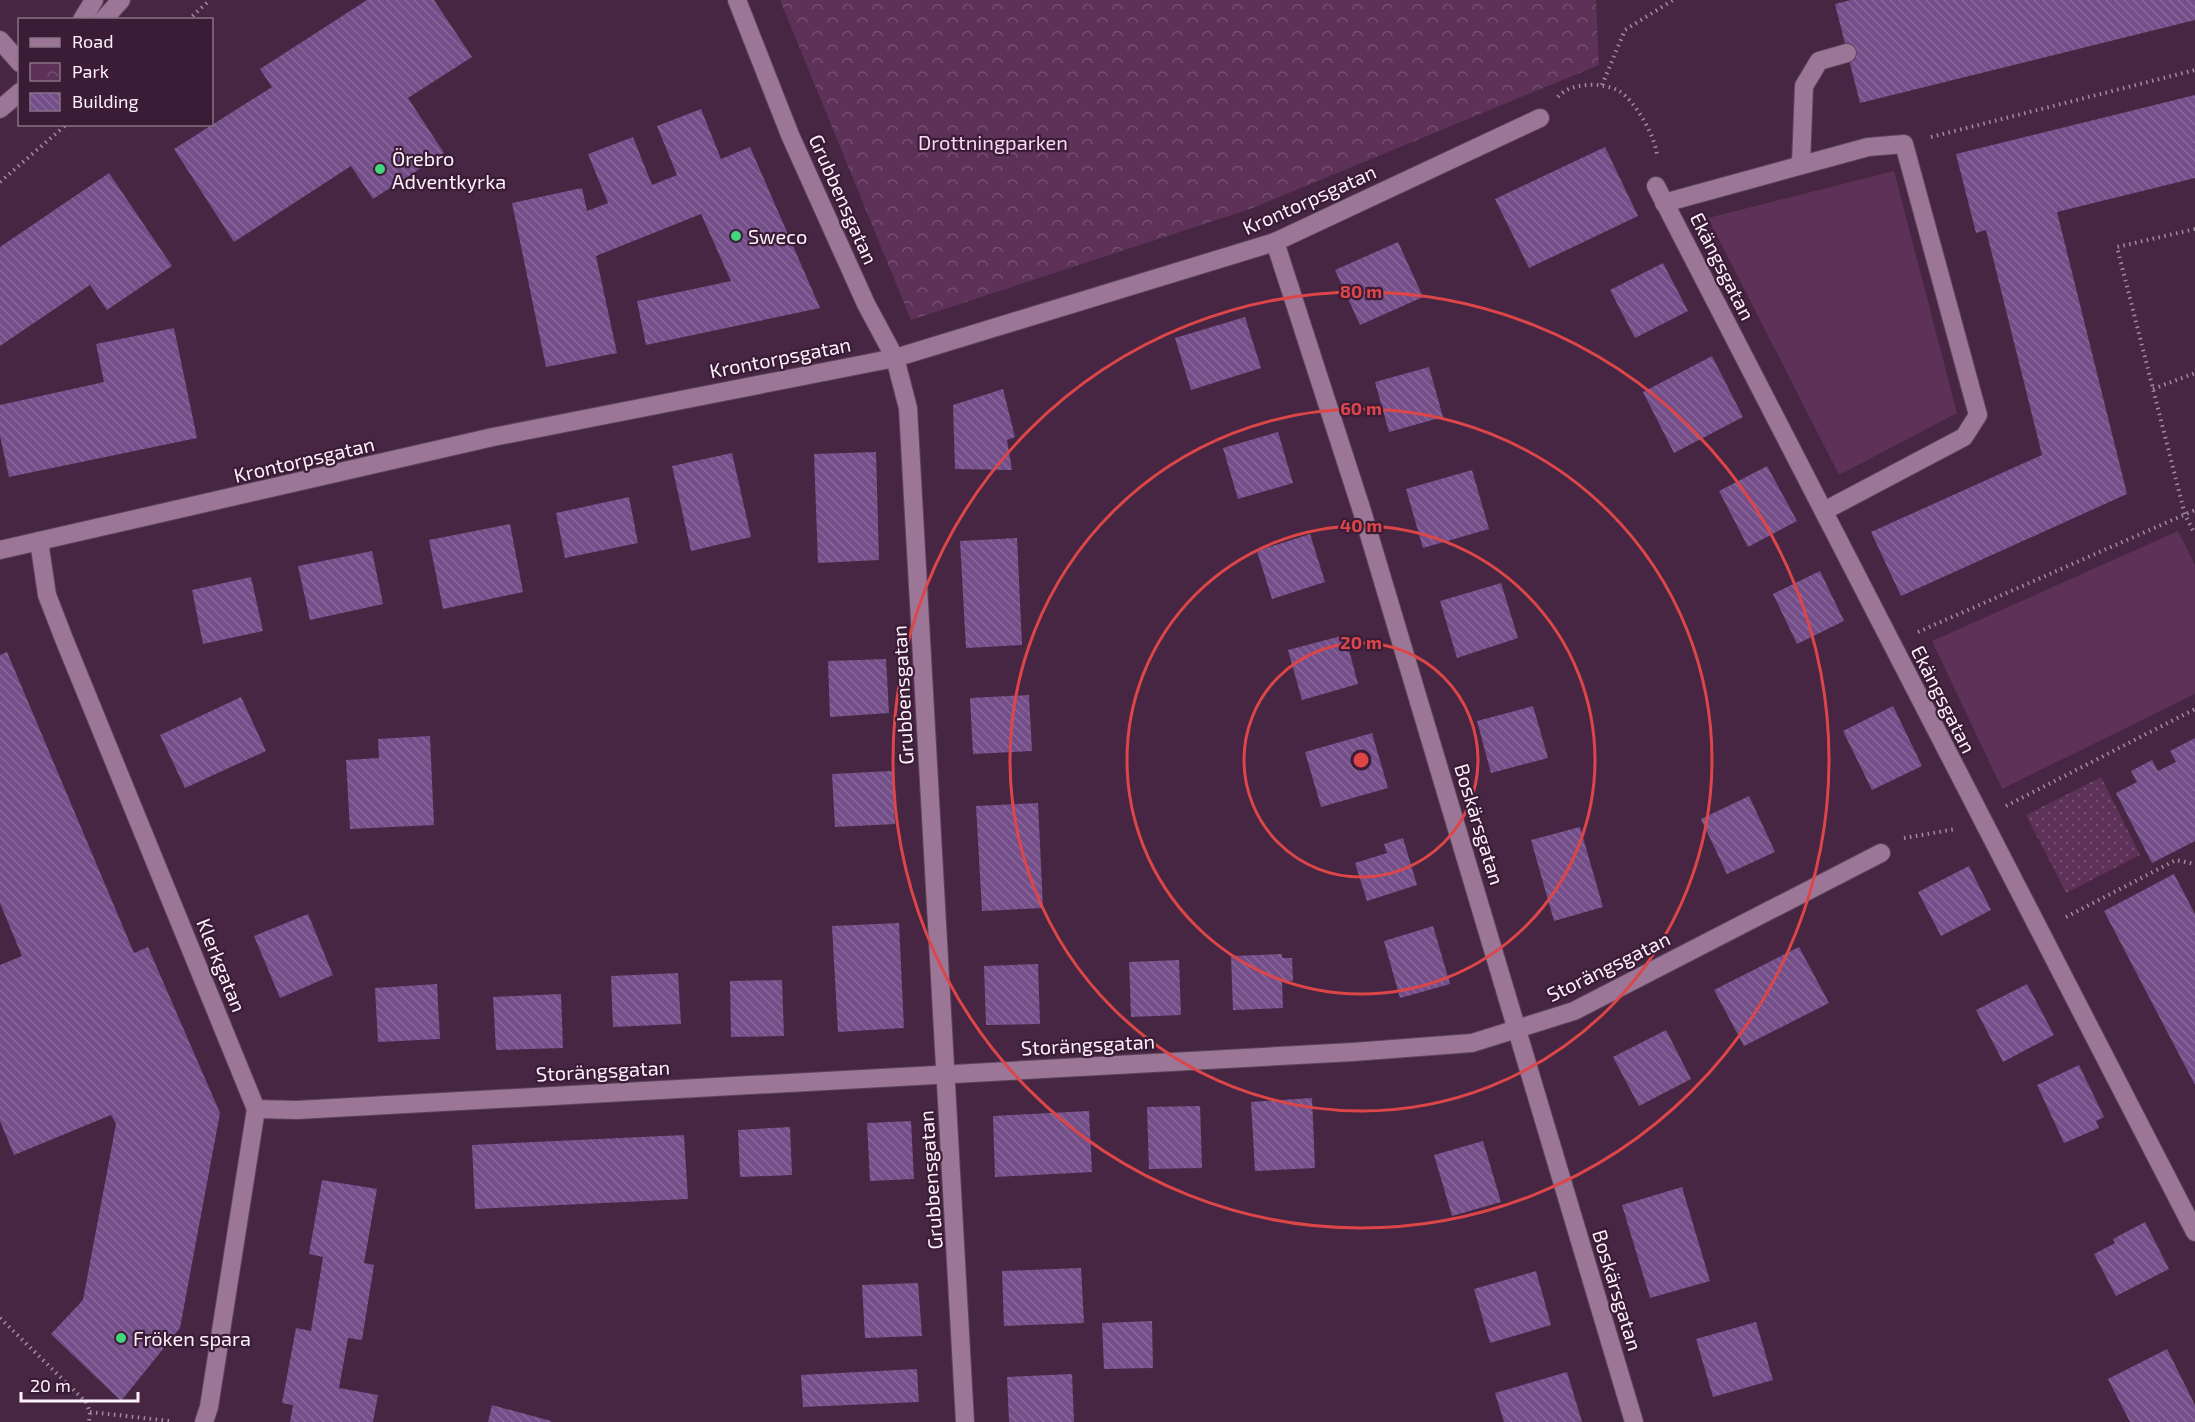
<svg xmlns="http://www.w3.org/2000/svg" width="2195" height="1422" font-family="'Exo 2',sans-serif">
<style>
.grass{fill:#5d3158}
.park{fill:url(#park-crowns)}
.garden{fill:url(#garden-dots)}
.building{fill:url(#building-back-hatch)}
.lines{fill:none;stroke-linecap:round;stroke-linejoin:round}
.service-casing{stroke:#5d445b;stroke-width:20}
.minor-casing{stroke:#5d445b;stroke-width:20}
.tertiary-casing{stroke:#5d445b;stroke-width:20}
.path{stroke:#a28c9f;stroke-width:4;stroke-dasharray:1.5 4.5;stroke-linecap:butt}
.service{stroke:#9c7696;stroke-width:18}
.minor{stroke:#9c7696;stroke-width:18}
.tertiary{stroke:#9c7696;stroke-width:18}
.ring{fill:none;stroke:#dc4648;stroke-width:3}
.poi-dot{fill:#43d77b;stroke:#3b1c37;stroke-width:2}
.labels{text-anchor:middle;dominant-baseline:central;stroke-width:4.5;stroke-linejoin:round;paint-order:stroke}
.park-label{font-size:20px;fill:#f8d7f2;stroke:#3b1c37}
.poi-label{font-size:20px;fill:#fdf1fb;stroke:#3b1c37;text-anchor:start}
.street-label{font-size:20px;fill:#fdf1fb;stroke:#3b1c37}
.centre{fill:#dc4648;stroke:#3b1c37;stroke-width:3}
.ring-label{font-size:18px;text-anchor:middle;font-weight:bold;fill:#dc4648;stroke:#3b1c37;stroke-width:4.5;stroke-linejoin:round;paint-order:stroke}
</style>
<defs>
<pattern id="park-crowns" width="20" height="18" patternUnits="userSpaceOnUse" patternTransform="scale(1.5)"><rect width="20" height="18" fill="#5d3158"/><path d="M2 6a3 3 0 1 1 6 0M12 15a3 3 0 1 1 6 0" fill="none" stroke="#754f71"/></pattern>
<pattern id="garden-dots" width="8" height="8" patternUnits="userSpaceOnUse" patternTransform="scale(1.5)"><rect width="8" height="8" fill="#5d3158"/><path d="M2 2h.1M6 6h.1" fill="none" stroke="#754f71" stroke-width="1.8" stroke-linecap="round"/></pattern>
<pattern id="building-back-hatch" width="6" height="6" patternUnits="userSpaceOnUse" patternTransform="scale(1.5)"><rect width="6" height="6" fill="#734e89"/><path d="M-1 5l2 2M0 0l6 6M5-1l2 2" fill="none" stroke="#88689b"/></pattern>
</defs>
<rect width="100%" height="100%" fill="#462642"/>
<!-- grass -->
<g class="grass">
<polygon points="1894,171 1957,413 1839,475 1708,218"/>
<polygon points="2178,531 2195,565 2195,694 2002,789 1932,641"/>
</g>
<!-- park -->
<polygon class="park" points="780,0 1596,0 1599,65 1250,209 911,320"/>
<!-- garden -->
<polygon class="garden" points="2101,777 2140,855 2066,893 2026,815"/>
<!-- building -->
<g class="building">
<polygon points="367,0 434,0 472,57 408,98 444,153 373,199 351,166 234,242 174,149 272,87 260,69"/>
<polygon points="1851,0 2195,0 2195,20 1860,103 1835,4"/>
<polygon points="2195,95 2195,178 2057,212 2127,494 1901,596 1871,532 2042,455 1986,230 1976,233 1956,154"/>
<polygon points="701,109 721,159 750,147 820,308 646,345 637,301 731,281 701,214 596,256 617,353 546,367 512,203 582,188 587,211 608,203 588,154 633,137 652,185 677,175 657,126"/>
<polygon points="1605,147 1638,216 1529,268 1495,199"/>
<polygon points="109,173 172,266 107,310 90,285 0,346 0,247"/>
<polygon points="1398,242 1423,297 1360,325 1335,270"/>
<polygon points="1663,263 1688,311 1635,338 1610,290"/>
<polygon points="1245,317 1261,368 1191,390 1175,338"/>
<polygon points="174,328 197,438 9,477 0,436 0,405 104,382 96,344"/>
<polygon points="1712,356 1743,417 1674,453 1643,392"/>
<polygon points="1429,367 1443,417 1389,432 1375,382"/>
<polygon points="1003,389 1015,437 1007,440 1012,470 955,469 953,405"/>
<polygon points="1278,432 1293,483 1238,499 1223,448"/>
<polygon points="876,452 879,560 818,563 814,454"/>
<polygon points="732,453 751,537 691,551 672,466"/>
<polygon points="1767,466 1797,521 1748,547 1719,491"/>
<polygon points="1472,470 1489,529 1423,548 1406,489"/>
<polygon points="629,497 638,543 565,558 556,513"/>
<polygon points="510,524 523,592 443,609 429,540"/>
<polygon points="1310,534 1325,582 1272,599 1257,551"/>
<polygon points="1017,538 1022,645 966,648 960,541"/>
<polygon points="372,551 383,604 310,620 298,566"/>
<polygon points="1820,571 1844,621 1797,644 1773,594"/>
<polygon points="251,577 263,631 203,644 192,590"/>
<polygon points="1501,583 1518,638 1457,658 1440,601"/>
<polygon points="1345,635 1358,684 1302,700 1288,650"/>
<polygon points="7,652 134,953 148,947 220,1113 180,1328 121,1401 51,1334 83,1300 116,1124 111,1115 14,1155 0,1121 0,965 22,956 0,903 0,655"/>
<polygon points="886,659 889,713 830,717 828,661"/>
<polygon points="1029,695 1032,751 973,754 970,698"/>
<polygon points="241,697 266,751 185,788 160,735"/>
<polygon points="1533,706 1548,758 1491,773 1477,721"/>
<polygon points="1893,706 1922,766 1872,790 1843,731"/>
<polygon points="1372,733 1388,788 1321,807 1305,752"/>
<polygon points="430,736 434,825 350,829 346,760 379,758 378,739"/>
<polygon points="2195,738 2195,841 2152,863 2116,793 2137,782 2131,771 2152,760 2158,771 2176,762 2170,751"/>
<polygon points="892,771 895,824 835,827 832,774"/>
<polygon points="1749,796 1775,852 1727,874 1701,819"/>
<polygon points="1038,803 1043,908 982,911 976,806"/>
<polygon points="1580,827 1603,907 1554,921 1531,840"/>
<polygon points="1403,838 1417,885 1367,901 1355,863 1387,853 1384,844"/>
<polygon points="1969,866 1991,910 1941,936 1918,892"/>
<polygon points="2174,874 2195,914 2195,1085 2104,911"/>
<polygon points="308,914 333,975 280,998 254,936"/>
<polygon points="899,923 904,1028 838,1032 832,926"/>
<polygon points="1433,926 1450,984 1400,998 1384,941"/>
<polygon points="1799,947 1829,1003 1744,1046 1714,990"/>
<polygon points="1282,954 1282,958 1292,958 1293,981 1282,981 1283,1008 1233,1010 1231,956"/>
<polygon points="1179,960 1181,1015 1131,1017 1129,962"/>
<polygon points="1038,964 1040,1024 986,1025 984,966"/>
<polygon points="678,973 681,1024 613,1027 611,976"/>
<polygon points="782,980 784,1036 731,1037 730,981"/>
<polygon points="437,984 440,1039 378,1042 375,988"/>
<polygon points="2027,984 2054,1035 2003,1062 1976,1010"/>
<polygon points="561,994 563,1048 496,1050 493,997"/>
<polygon points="1666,1030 1691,1079 1639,1106 1613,1057"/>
<polygon points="2079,1065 2104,1117 2096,1121 2099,1128 2064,1143 2037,1085"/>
<polygon points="1312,1098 1315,1168 1255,1171 1251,1102"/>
<polygon points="1200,1106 1202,1168 1149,1169 1147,1107"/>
<polygon points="1089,1111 1092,1172 995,1177 993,1116"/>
<polygon points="911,1121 914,1179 870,1181 867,1123"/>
<polygon points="790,1127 792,1175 740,1177 738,1130"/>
<polygon points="684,1135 688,1199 475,1209 472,1145"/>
<polygon points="1483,1141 1501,1202 1452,1216 1434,1155"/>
<polygon points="322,1180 377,1189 364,1263 374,1265 362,1340 348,1338 339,1388 378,1395 373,1422 290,1422 293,1405 282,1403 296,1328 311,1331 323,1257 309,1254"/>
<polygon points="1682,1187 1710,1281 1650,1298 1622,1205"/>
<polygon points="2145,1222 2169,1269 2116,1296 2094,1254 2115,1243 2113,1239"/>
<polygon points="1081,1268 1084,1323 1004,1326 1002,1271"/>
<polygon points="1536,1271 1551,1325 1490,1343 1474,1289"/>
<polygon points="918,1283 922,1336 865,1338 862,1285"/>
<polygon points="1152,1321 1153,1368 1104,1369 1102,1323"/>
<polygon points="1756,1322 1773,1380 1713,1397 1696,1339"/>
<polygon points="2167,1349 2195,1405 2195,1422 2130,1422 2108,1379"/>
<polygon points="917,1369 919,1402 803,1407 801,1375"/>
<polygon points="1567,1372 1582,1422 1504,1422 1495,1393"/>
<polygon points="1072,1374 1074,1422 1009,1422 1007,1377"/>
<polygon points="492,1405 551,1421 551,1422 488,1422"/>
</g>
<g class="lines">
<!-- service casing -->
<g class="service-casing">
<g id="service">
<polyline points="0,40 20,63"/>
<polyline points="1801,164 1804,86 1819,61 1847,53"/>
<polyline points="1664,203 1868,147 1904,144 1978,415 1964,437 1824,511"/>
</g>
</g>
<!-- minor casing -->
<g class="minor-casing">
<g id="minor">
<polyline points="737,0 790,135 866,304 895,358 908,408 965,1422"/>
<polyline points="1656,186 2195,1232"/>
<polyline points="1275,242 1362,511 1634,1422"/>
<polyline points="39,541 47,595 64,639 256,1109 209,1407 204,1422"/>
<polyline points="0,550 493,437 895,358 1275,242 1540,118"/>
<polyline points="256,1109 297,1110 1353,1052 1472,1043 1574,1011 1881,853"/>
</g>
</g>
<!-- tertiary casing -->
<g class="tertiary-casing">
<g id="tertiary">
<polyline points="82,20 94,0"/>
<polyline points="103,20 121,0"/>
<polyline points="0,109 20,92"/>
</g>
</g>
<!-- path -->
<g class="path">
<polyline points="188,20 210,0"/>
<polyline points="1602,85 1625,30 1673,0"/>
<path d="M1558,97C1570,82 1603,82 1619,91C1635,100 1658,141 1657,158"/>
<polyline points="1931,137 2195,70"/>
<polyline points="0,182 67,124"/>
<polyline points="2195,229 2117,247 2185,515 2195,534"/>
<polyline points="2153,389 2195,373"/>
<polyline points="1918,632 2195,510"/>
<polyline points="2006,806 2195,709"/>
<polyline points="1904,838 1956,829"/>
<polyline points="2066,917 2176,860 2195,864"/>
<polyline points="0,1318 86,1402 90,1412 89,1422"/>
<polyline points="90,1412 170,1421"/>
</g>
<!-- service -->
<use href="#service" class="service"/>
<!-- minor -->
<use href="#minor" class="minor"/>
<!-- tertiary -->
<use href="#tertiary" class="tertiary"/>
</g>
<!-- distance rings -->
<g class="ring">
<circle cx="1361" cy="760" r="117"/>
<circle cx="1361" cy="760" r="234"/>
<circle cx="1361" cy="760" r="351"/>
<circle cx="1361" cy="760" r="468"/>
</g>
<!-- markers -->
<g class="poi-dot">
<circle cx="380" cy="169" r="6"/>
<circle cx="736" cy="236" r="6"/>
<circle cx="121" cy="1338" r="6"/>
</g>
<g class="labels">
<!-- park labels -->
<g class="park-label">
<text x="993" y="142">Drottningparken</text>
</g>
<!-- poi labels -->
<g class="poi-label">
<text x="392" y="158">Örebro<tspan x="392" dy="23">Adventkyrka</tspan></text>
<text x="748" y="236">Sweco</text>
<text x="133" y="1338">Fröken spara</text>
</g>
<!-- street labels -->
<g class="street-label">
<text transform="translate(844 199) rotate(66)">Grubbensgatan</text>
<text transform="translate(1309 199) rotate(-24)">Krontorpsgatan</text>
<text transform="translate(1723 266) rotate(63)">Ekängsgatan</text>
<text transform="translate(780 357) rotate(-11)">Krontorpsgatan</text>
<text transform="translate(304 459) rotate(-13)">Krontorpsgatan</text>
<text transform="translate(902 695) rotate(-93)">Grubbensgatan</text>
<text transform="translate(1944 699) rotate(63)">Ekängsgatan</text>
<text transform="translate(1480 824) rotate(73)">Boskärsgatan</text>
<text transform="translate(222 965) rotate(68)">Klerkgatan</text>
<text transform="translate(1608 966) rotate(-26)">Storängsgatan</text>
<text transform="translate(1088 1044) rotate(-3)">Storängsgatan</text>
<text transform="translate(603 1070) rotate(-3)">Storängsgatan</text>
<text transform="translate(930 1180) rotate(-94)">Grubbensgatan</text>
<text transform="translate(1618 1290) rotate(73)">Boskärsgatan</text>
</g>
</g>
<circle cx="1361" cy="760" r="9" class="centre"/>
<g class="ring-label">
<text x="1361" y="298">80 m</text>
<text x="1361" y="415">60 m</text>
<text x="1361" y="532">40 m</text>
<text x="1361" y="649">20 m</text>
</g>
<!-- legend -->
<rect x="18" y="18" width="195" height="108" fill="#3b1c37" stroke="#897185" stroke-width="1.5"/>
<rect x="30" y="38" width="30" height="9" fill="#9c7696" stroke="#897185" stroke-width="1.5"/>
<text x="72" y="48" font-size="18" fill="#fdf1fb">Road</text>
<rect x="30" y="63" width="30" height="18" fill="url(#park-crowns)" stroke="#897185" stroke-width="1.5"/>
<text x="72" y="78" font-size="18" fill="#fdf1fb">Park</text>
<rect x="30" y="93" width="30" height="18" fill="url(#building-back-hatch)" stroke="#897185" stroke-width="1.5"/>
<text x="72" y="108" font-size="18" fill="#fdf1fb">Building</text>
<!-- scale -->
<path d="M21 1392v9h117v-9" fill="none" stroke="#fdf1fb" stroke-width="3"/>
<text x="30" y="1392" font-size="18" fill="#fdf1fb" stroke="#3b1c37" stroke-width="4.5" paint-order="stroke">20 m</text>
</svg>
